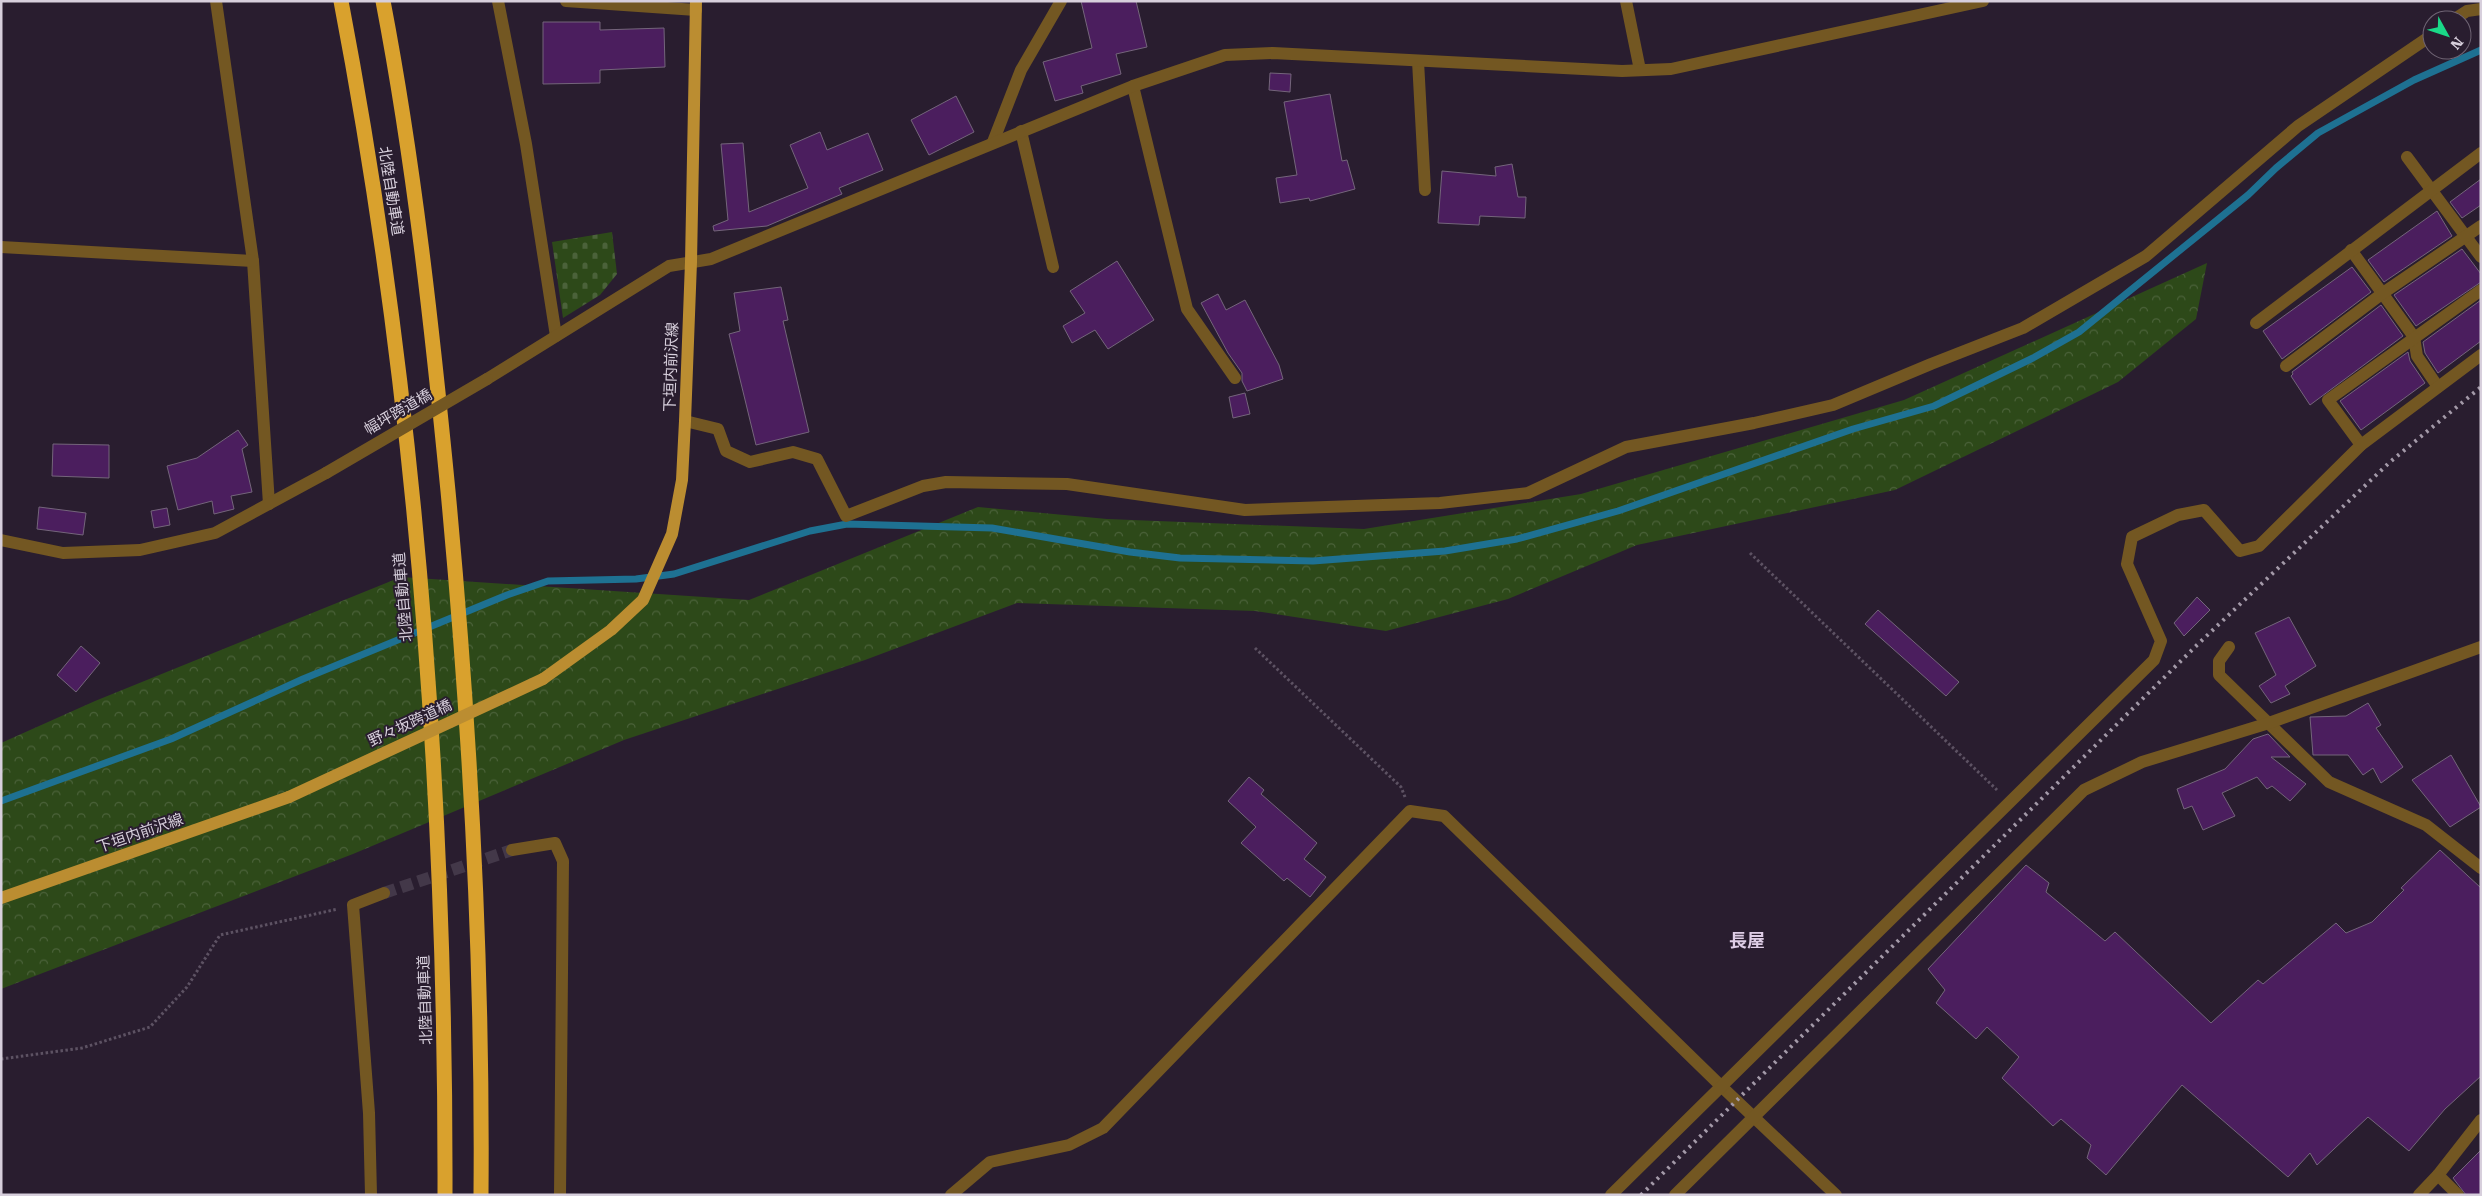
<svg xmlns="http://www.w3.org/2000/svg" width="2482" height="1196" font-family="'Roboto Serif','Noto Sans JP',serif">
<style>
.forest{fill:url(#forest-crowns)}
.cemetery{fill:url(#cemetery-stones)}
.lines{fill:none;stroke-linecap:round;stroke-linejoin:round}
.stream{stroke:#1e7192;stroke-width:7}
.building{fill:#4b1e5e;stroke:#74657b}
.minor-tunnel{stroke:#433849;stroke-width:12;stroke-dasharray:12 6;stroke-linecap:butt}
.path{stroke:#5d5263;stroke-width:3;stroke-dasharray:2.5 2.5;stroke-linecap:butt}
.minor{stroke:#735722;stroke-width:12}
.major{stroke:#bb8d31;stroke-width:12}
.highway{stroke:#d9a12d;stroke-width:15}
.rail{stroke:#a49aa9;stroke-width:4;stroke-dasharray:2.5 5;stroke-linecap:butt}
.minor-bridge{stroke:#735722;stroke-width:12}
.major-bridge{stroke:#bb8d31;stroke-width:12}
.labels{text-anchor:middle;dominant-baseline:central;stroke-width:4;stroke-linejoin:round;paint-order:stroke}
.street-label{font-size:15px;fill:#d7cfdc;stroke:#291d2f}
.quarter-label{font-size:18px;font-weight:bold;fill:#decde6;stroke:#291d2f}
</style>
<defs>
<pattern id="forest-crowns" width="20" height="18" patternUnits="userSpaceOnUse" patternTransform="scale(1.25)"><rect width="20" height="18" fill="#2d4919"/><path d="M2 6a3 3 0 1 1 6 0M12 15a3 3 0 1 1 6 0" fill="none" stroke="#4b623a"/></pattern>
<pattern id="cemetery-stones" width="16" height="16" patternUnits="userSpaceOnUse" patternTransform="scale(1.25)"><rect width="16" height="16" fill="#2d4919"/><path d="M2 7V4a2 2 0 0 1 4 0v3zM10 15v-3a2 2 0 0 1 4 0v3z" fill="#4b623a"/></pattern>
</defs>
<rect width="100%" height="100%" fill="#291d2f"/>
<!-- forest -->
<polygon class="forest" points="2207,263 2196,319 2118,382 1895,490 1637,545 1508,599 1386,631 1255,611 1017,603 865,660 624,740 353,854 1,989 1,743 95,701 401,577 749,600 978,507 1107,519 1364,529 1581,494 1904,400"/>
<!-- cemetery -->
<polygon class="cemetery" points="612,232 617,274 600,295 563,318 552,242"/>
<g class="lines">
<!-- stream -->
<polyline class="stream" points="1,801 171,739 303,679 507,595 548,581 636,579 674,574 810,531 847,524 992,528 1130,552 1180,558 1313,561 1445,551 1517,539 1618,511 1853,429 1934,406 2033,358 2079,332 2248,195 2276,168 2318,133 2414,80 2481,50"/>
</g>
<!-- building -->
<g class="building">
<polygon points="1081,1 1136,1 1147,47 1116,54 1121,74 1081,86 1083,93 1055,101 1043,62 1092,48"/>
<polygon points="543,22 600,22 600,30 664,28 665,67 600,70 600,83 543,84"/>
<polygon points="1270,73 1291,74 1290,92 1269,90"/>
<polygon points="1330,94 1342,161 1347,160 1355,189 1310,201 1309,198 1280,203 1276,178 1297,175 1284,102"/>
<polygon points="956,96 974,132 929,155 911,120"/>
<polygon points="820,132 827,150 868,133 883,170 839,188 842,194 767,226 714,231 713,226 728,220 721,144 743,143 749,212 808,188 790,145"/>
<polygon points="1512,164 1518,197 1526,197 1525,218 1480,216 1479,225 1438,223 1442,171 1496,176 1495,167"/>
<polygon points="2481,179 2481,205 2462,218 2450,202"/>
<polygon points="2437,211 2452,236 2384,282 2368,260"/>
<polygon points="2462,249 2481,274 2481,282 2416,326 2394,295"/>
<polygon points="1117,261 1154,320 1108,349 1095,330 1072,343 1063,326 1085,313 1070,291"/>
<polygon points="2352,267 2371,292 2282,359 2263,331"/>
<polygon points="781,287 788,320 783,321 809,432 756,445 729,334 740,331 734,293"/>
<polygon points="1218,294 1226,310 1245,300 1279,365 1283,379 1247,391 1242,381 1242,373 1228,353 1201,303"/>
<polygon points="2481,300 2481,341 2438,373 2425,353 2423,342"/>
<polygon points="2381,305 2403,336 2310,405 2291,376 2293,374 2292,372"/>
<polygon points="2408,352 2410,361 2425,383 2361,430 2340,401"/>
<polygon points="1245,393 1250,414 1233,418 1229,397"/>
<polygon points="238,430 248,445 242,449 252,492 231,496 234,509 214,514 212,501 178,510 167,466 197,458"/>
<polygon points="53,444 109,445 109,478 52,476"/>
<polygon points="39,507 86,513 83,535 37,529"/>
<polygon points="167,508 170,525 154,528 151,511"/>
<polygon points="2197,597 2210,610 2184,636 2174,623"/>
<polygon points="1878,610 1959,682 1946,696 1865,624"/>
<polygon points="2289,617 2316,666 2285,686 2290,694 2271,703 2259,686 2276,675 2255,633"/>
<polygon points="81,646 100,663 76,692 57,675"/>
<polygon points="2368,703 2381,725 2376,728 2403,767 2381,783 2373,768 2363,775 2348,755 2313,755 2310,717 2346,716"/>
<polygon points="2268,734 2290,757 2271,757 2306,784 2290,801 2272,786 2267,789 2257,777 2222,793 2235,816 2203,830 2192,806 2184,809 2177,789 2225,769 2253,739"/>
<polygon points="2451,755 2481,807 2450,827 2412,780"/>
<polygon points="1249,777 1264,790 1261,794 1317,843 1304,859 1326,877 1310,897 1287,878 1284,881 1241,843 1256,827 1228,801"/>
<polygon points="2440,850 2481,888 2481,1076 2445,1109 2409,1151 2368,1117 2317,1165 2310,1153 2288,1177 2182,1085 2106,1175 2087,1158 2091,1145 2061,1119 2053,1126 2002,1078 2019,1057 1987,1027 1976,1039 1936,1003 1945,990 1928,969 2026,865 2049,883 2046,892 2105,941 2115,932 2211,1023 2258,980 2263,984 2336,923 2346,933 2372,922 2404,890 2401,888"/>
<polygon points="2481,1150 2481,1195 2466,1195 2453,1178"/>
</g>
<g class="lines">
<!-- minor-tunnel -->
<polyline class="minor-tunnel" points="384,893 512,850"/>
<!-- path -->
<g class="path">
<polyline points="1750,553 1997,790"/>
<polyline points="1255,648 1401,787 1405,797"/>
<polyline points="1,1059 82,1048 150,1027 187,987 220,935 338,909"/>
</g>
<!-- minor -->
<g class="minor">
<polyline points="216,1 253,261 269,504"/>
<polyline points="498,1 526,144 556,336"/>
<polyline points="566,1 696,10"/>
<polyline points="1626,1 1640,70"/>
<polyline points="2453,20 2467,11 2481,9"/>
<polyline points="1418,61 1425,190"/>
<polyline points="1133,86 1187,309 1235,378"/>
<polyline points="1021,131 1053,267"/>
<polyline points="993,142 1021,70 1061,1"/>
<polyline points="2407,157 2481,257"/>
<polyline points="1,247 253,261"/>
<polyline points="2351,250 2414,337 2417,356 2438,387"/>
<polyline points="2256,323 2481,153"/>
<polyline points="2286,366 2383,293 2481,226"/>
<polyline points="487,379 669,266 711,259 1133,86 1225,55 1273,53 1622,71 1671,69 1983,1"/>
<polyline points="685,421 718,429 726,451 750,462 793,452 817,459 846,516 923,486 946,482 1067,484 1245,510 1440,503 1528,493 1626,447 1754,423 1833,405 1931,364 2023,328 2146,256 2298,126 2432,35"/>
<polyline points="2361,445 2328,400 2481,290"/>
<polyline points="1,540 63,553 140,550 215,533 326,473"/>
<polyline points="2229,647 2219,661 2219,675 2329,782 2426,825 2481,868"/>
<polyline points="512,850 555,843 563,861 560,1195"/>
<polyline points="2438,1175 2458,1195"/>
<polyline points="371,1195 369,1113 353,905 384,893"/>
<polyline points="951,1195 990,1162 1069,1145 1103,1128 1410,811 1444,816 1722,1087 1836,1195"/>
<polyline points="1611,1195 2154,660 2161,641 2127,564 2132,537 2178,515 2204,510 2240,551 2259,546 2361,445 2481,355"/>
<polyline points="1675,1195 2084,790 2142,762 2269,723 2481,647"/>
<polyline points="2419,1195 2438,1175 2481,1120"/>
</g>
<!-- major -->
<g class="major">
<polyline points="543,679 611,630 643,600 672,534 682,480 685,421 691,262 696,1"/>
<polyline points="1,898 289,797"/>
</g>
<!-- highway -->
<g class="highway">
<path d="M341,1C416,393 446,796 445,1195"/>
<path d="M383,1C414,163 432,327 448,491C470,725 483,959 481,1195"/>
</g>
<!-- rail -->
<polyline class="rail" points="1641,1195 2197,645 2390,462 2481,387"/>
<!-- minor-bridge -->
<polyline class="minor-bridge" points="326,473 487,379"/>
<!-- major-bridge -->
<polyline class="major-bridge" points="289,797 543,679"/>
</g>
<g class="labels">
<!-- street labels -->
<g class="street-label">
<text transform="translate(391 191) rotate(81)">北陸自動車道</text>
<text transform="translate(671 367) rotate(-88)">下垣内前沢線</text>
<text transform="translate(398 412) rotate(-30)">幅坪跨道橋</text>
<text transform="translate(403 597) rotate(-95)">北陸自動車道</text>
<text transform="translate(410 723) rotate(-25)">野々坂跨道橋</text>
<text transform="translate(140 833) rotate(-19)">下垣内前沢線</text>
<text transform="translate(425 1000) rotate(-92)">北陸自動車道</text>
</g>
<!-- quarter labels -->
<g class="quarter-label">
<text x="1747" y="940">長屋</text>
</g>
</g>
<!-- border -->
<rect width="2482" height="1196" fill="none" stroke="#d7cfdc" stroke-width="5"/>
<!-- north arrow -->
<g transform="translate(2447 35) rotate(130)"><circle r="24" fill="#291d2f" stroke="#6f6474"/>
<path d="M0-4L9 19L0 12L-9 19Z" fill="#1ad988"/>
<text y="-8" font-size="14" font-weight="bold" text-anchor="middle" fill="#d7cfdc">N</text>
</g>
</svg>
